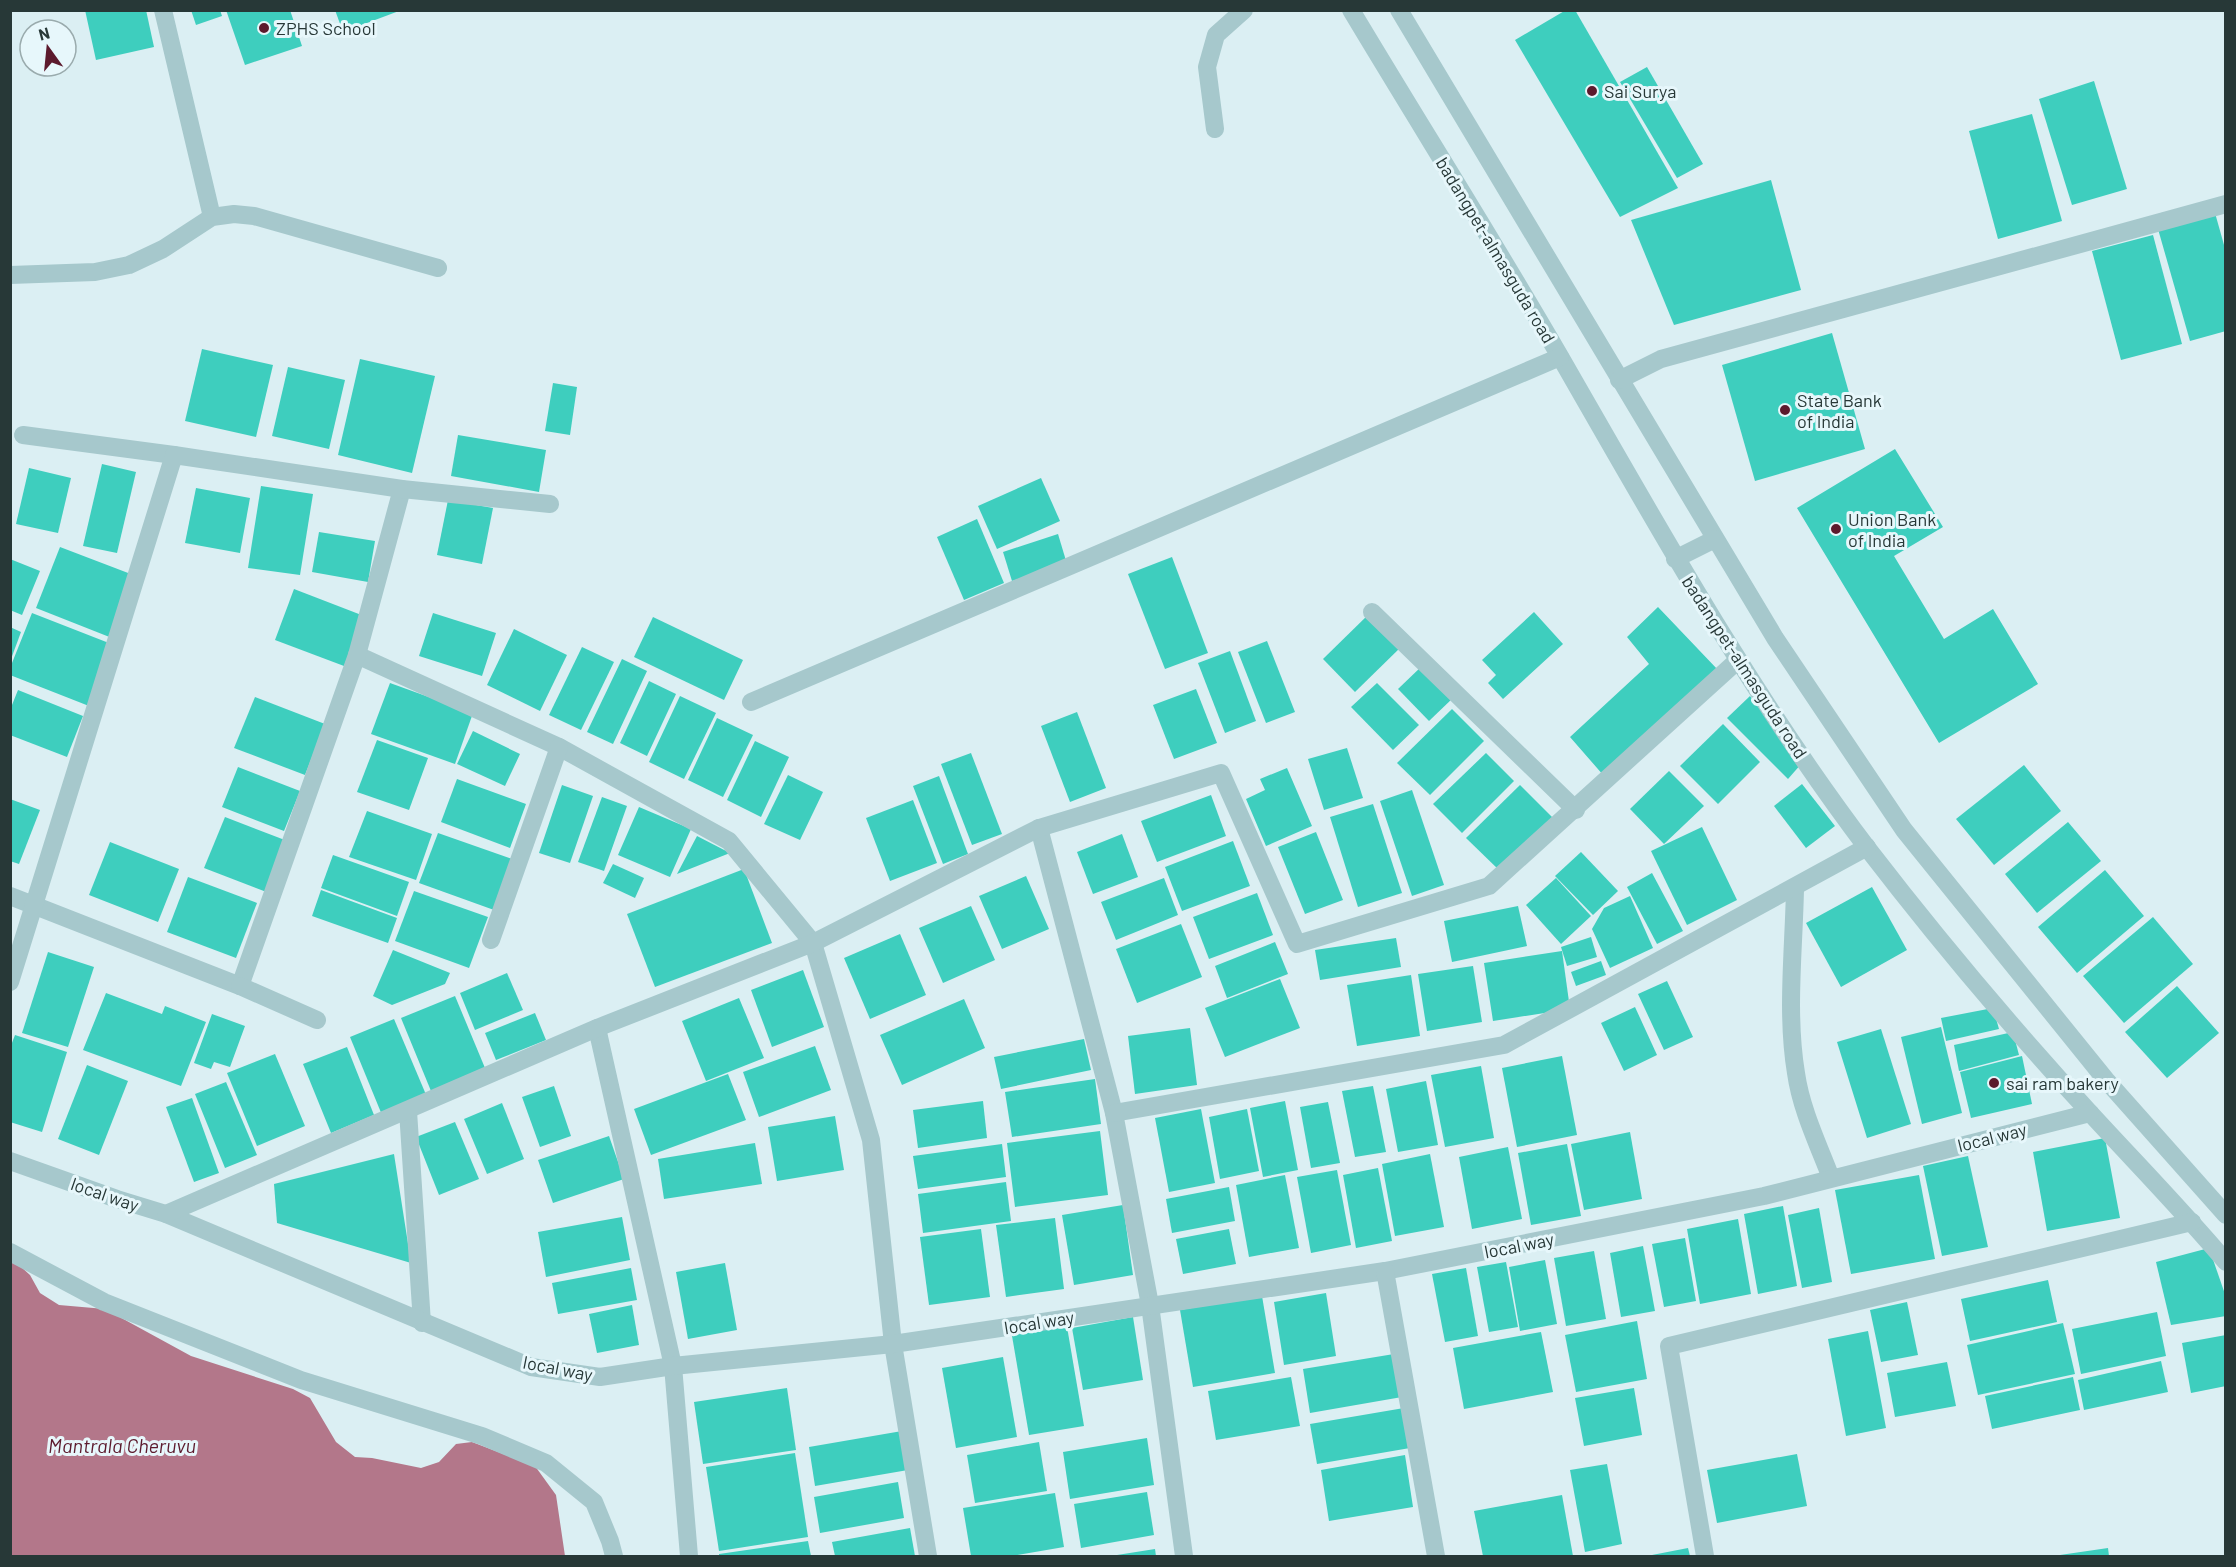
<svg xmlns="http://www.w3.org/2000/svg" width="2236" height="1567" font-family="Barlow,sans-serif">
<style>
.water{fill:#b3778a}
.building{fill:#3ecebe}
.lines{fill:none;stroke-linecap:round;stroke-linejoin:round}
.minor{stroke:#a6c8cc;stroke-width:18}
.poi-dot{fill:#5c1a2d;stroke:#e7f7fb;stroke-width:2}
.labels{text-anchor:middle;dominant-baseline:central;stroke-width:6;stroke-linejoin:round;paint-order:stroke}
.poi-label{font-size:18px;fill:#273837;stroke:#e7f7fb;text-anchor:start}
.street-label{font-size:18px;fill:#273837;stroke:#e7f7fb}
.water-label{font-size:20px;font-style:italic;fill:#5c1a2d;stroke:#e7f7fb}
</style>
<rect width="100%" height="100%" fill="#dbeff3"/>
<!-- water -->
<polygon class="water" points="10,1257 30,1275 40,1293 59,1305 105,1309 191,1356 293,1389 310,1398 336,1442 355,1457 372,1458 421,1468 439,1462 456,1444 472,1442 535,1466 556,1495 565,1556 11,1556"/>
<!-- building -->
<g class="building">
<polygon points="85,10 146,10 154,47 96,60"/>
<polygon points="191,10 220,10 222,16 196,25"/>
<polygon points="226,10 290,10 302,46 245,65"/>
<polygon points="335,10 399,10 399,11 343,32"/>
<polygon points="1566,10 1575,10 1678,188 1620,217 1515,40"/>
<polygon points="1647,67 1703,164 1677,178 1620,82"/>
<polygon points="2094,81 2127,189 2072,205 2039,99"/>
<polygon points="2032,114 2062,221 1998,239 1969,131"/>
<polygon points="1771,180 1801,290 1674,325 1631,220"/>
<polygon points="2215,213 2226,252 2226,331 2190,341 2158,229"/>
<polygon points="2153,235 2182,344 2121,360 2092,251"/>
<polygon points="1832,333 1865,449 1755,481 1722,365"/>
<polygon points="202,349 273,365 256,437 185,421"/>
<polygon points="360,359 435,376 412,473 338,455"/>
<polygon points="288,367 345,380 329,449 272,436"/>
<polygon points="553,383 577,387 570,435 545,431"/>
<polygon points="458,435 546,450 539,492 451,476"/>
<polygon points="1895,449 1943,527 1894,556 1944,639 1993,609 2038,684 1939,743 1797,508"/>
<polygon points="102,464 136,472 117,553 83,546"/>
<polygon points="29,468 71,478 58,533 16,524"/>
<polygon points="1041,478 1060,521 997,549 978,506"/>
<polygon points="261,486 313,494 300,575 248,568"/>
<polygon points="196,488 250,498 240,553 185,543"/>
<polygon points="448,500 493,508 482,564 437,555"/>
<polygon points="977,519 1004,583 964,600 937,537"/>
<polygon points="319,532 375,541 368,582 312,572"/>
<polygon points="1058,534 1067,564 1012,581 1003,552"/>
<polygon points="60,547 136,576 112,638 36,608"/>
<polygon points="1172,557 1208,653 1165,669 1128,574"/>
<polygon points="10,559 40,571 22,615 10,610"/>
<polygon points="294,589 364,616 344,666 275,640"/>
<polygon points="1658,607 1718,670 1604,776 1570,737 1649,664 1627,637"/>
<polygon points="1371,612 1403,645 1355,692 1323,659"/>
<polygon points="1534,612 1563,644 1503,699 1488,683 1496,675 1482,660"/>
<polygon points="32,613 114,645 89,706 10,675 10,668"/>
<polygon points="433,613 496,633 482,676 419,656"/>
<polygon points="653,617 743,660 724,700 634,657"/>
<polygon points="10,627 21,632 11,659 10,659"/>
<polygon points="514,629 567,655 540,711 487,685"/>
<polygon points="1267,641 1295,712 1266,723 1238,652"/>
<polygon points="582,647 614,662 581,730 549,715"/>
<polygon points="1230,651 1256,721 1225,733 1198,663"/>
<polygon points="622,659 647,671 613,744 587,732"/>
<polygon points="1423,665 1454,697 1429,721 1398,689"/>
<polygon points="649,681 676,694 647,756 620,743"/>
<polygon points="390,683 473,713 455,764 371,734"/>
<polygon points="1377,683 1419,725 1393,750 1351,707"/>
<polygon points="1196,689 1217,743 1174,759 1153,705"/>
<polygon points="18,690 83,716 67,757 10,735 10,710"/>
<polygon points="680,696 716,713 684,779 649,762"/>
<polygon points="1750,696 1802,763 1788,779 1727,718"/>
<polygon points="255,697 325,724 305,775 234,748"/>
<polygon points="1452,709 1484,741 1430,795 1397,763"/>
<polygon points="1077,712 1106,788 1070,802 1041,726"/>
<polygon points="717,718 753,735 723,797 688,780"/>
<polygon points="1723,724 1760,762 1718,804 1680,766"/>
<polygon points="473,731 520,754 505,786 457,764"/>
<polygon points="377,740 428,758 409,810 357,792"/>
<polygon points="755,741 789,757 761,817 727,800"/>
<polygon points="1347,748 1363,798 1324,810 1308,759"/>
<polygon points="971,753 1002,834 972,845 941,764"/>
<polygon points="1486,753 1514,781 1462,833 1433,804"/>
<polygon points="2024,765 2061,811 1994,865 1956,819"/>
<polygon points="238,767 300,791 284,831 222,807"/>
<polygon points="1287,768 1312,826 1266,846 1246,799 1265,790 1260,779"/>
<polygon points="1669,771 1704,806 1664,844 1630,809"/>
<polygon points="788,775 823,792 800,840 764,824"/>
<polygon points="939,776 968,854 943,864 913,786"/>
<polygon points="457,779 526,804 510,848 441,822"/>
<polygon points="1802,784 1835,826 1806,848 1774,806"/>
<polygon points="562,785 593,796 570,863 539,853"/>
<polygon points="1520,785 1554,819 1501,872 1466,838"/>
<polygon points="1412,790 1444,885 1412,896 1380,801"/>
<polygon points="1211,795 1226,836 1157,862 1141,821"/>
<polygon points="602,797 627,806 604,871 578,862"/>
<polygon points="10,799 40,810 19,864 10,861"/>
<polygon points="913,800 937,863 890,881 866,818"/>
<polygon points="1373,804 1402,893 1358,907 1330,817"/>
<polygon points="639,807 691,829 670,877 618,855"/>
<polygon points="367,811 432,834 416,880 349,857"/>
<polygon points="225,817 290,842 269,893 204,868"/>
<polygon points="2068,822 2101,861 2037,913 2005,874"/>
<polygon points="1702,827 1737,900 1687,925 1651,851"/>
<polygon points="1316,832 1343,900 1305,914 1278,847"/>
<polygon points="438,833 512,859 494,910 419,883"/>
<polygon points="1122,834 1138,877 1093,894 1077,852"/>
<polygon points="697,836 730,853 677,874"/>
<polygon points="1233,841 1250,886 1182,911 1165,867"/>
<polygon points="110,842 179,869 158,922 89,895"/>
<polygon points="1581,852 1618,891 1593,915 1555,876"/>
<polygon points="333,855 409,882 397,916 321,888"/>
<polygon points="613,864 644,878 635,898 603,883"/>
<polygon points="744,869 772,943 655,987 627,914"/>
<polygon points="2105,870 2144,916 2077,973 2038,927"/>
<polygon points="1652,873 1683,931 1657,944 1627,887"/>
<polygon points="1026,876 1049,929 1002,949 979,896"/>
<polygon points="188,877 257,903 236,958 167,932"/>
<polygon points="1164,878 1178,915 1116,940 1101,902"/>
<polygon points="1556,878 1591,916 1561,944 1526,905"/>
<polygon points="1872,887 1907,950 1841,987 1806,923"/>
<polygon points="321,890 397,918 388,943 312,916"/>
<polygon points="414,891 488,917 469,968 395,941"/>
<polygon points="1257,893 1273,935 1209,959 1193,917"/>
<polygon points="1630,896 1653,948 1610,968 1592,929 1604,908"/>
<polygon points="971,906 995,960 943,983 919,928"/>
<polygon points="1518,906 1527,946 1452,962 1444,921"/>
<polygon points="2153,917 2193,964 2124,1023 2083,976"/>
<polygon points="1181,924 1202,977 1137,1003 1116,949"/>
<polygon points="900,934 926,995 870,1019 844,958"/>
<polygon points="1591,937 1597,957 1567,966 1561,947"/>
<polygon points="1396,938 1401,967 1320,980 1315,950"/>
<polygon points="1275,942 1288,974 1227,998 1215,966"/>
<polygon points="393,950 450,973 445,984 392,1005 373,996"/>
<polygon points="1562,951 1570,1009 1493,1021 1484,963"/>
<polygon points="48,952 94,967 68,1047 22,1033"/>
<polygon points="1601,961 1606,975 1576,986 1571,972"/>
<polygon points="1473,966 1482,1022 1427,1031 1418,974"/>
<polygon points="803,970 824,1027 772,1047 751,990"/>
<polygon points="507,973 523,1010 475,1030 460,993"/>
<polygon points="1411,975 1420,1036 1357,1046 1347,985"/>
<polygon points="1280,979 1300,1028 1225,1057 1205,1008"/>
<polygon points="1667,981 1693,1037 1664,1050 1638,994"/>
<polygon points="2177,986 2219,1033 2167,1078 2125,1032"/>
<polygon points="106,993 162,1014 165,1006 206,1022 181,1086 83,1050"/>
<polygon points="455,996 485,1068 431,1091 401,1018"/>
<polygon points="739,998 764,1058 706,1081 682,1021"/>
<polygon points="964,999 985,1048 902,1085 880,1035"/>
<polygon points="1635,1007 1657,1055 1624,1071 1601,1023"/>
<polygon points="1993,1008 1999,1029 1946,1041 1941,1018"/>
<polygon points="535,1013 546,1040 496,1060 485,1033"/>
<polygon points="212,1014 245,1026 230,1067 214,1062 211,1069 194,1063"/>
<polygon points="394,1019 427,1097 382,1115 350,1037"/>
<polygon points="1941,1027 1962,1113 1922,1124 1901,1037"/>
<polygon points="1190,1028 1197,1085 1135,1094 1128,1036"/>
<polygon points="1881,1029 1911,1124 1867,1138 1837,1042"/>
<polygon points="2013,1032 2019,1055 1959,1071 1954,1045"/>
<polygon points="15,1035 67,1052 42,1132 10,1122 10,1048"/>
<polygon points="1084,1039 1091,1070 1001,1089 994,1057"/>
<polygon points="815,1046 831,1090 759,1117 743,1072"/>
<polygon points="347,1047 374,1115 331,1133 303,1064"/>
<polygon points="275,1054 305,1126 257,1146 227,1073"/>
<polygon points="1562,1056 1577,1135 1517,1147 1502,1068"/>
<polygon points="2022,1056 2032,1104 1971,1118 1960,1072"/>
<polygon points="87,1065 128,1081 99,1155 58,1139"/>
<polygon points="1481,1066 1494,1138 1445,1147 1431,1075"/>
<polygon points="728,1074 746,1120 651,1155 634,1109"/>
<polygon points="1095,1079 1101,1124 1012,1137 1005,1092"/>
<polygon points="1426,1081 1438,1145 1398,1152 1386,1089"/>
<polygon points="226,1082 257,1155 225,1168 195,1094"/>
<polygon points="554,1086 571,1136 540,1147 522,1097"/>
<polygon points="1373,1086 1386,1152 1355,1157 1342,1091"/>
<polygon points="192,1098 219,1173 194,1182 166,1107"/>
<polygon points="983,1101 987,1138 918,1148 913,1110"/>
<polygon points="1285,1101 1298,1170 1263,1177 1250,1108"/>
<polygon points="1328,1102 1340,1163 1311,1168 1300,1107"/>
<polygon points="502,1103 524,1159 487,1174 464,1119"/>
<polygon points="1201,1109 1215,1183 1169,1192 1155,1118"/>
<polygon points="1247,1109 1259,1171 1220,1179 1209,1117"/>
<polygon points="835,1116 844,1170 777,1181 768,1127"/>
<polygon points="455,1122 479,1179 439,1195 416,1137"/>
<polygon points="1100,1131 1108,1195 1015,1207 1007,1143"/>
<polygon points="1630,1132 1642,1199 1584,1210 1571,1144"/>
<polygon points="609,1136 624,1179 553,1203 538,1160"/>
<polygon points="2105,1138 2120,1218 2047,1231 2033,1152"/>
<polygon points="755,1143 762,1184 664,1199 658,1159"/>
<polygon points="1002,1144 1006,1177 918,1189 913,1156"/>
<polygon points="1567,1144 1581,1216 1531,1225 1518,1153"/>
<polygon points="1508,1147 1522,1219 1472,1229 1459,1157"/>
<polygon points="394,1154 411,1263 277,1223 274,1184"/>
<polygon points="1430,1154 1444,1227 1395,1236 1382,1164"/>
<polygon points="1968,1156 1988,1247 1942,1256 1923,1166"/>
<polygon points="1378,1168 1392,1241 1356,1248 1343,1175"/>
<polygon points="1337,1170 1351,1245 1311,1253 1297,1177"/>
<polygon points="1285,1175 1299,1248 1249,1257 1236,1185"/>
<polygon points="1919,1175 1935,1259 1851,1274 1835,1190"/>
<polygon points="1006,1182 1011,1221 923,1233 918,1194"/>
<polygon points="1229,1187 1235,1221 1172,1233 1166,1199"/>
<polygon points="1123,1205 1133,1275 1074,1285 1062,1215"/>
<polygon points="1783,1206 1797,1286 1758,1294 1744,1214"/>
<polygon points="1819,1208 1832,1282 1802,1288 1788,1215"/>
<polygon points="622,1217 630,1260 546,1277 538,1232"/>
<polygon points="1055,1218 1064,1289 1006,1297 996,1225"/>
<polygon points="1738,1219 1751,1294 1700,1304 1687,1229"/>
<polygon points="981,1229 990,1297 929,1305 920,1237"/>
<polygon points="1229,1229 1236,1264 1183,1274 1176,1239"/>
<polygon points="1685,1238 1696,1301 1664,1307 1652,1244"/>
<polygon points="1643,1246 1655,1311 1621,1317 1610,1253"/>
<polygon points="2209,1248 2226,1297 2226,1316 2171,1325 2156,1262"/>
<polygon points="1594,1251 1606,1319 1566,1326 1554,1258"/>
<polygon points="1545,1260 1557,1324 1520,1331 1509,1267"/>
<polygon points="1506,1262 1518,1327 1489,1332 1477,1267"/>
<polygon points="725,1263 737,1330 688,1339 676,1272"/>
<polygon points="631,1268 637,1300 558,1314 552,1283"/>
<polygon points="1466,1268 1478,1336 1445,1342 1432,1274"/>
<polygon points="2048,1280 2057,1322 1970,1341 1961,1299"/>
<polygon points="1326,1293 1336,1356 1284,1365 1274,1302"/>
<polygon points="1262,1296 1275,1373 1193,1387 1180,1310"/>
<polygon points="1907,1302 1918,1355 1881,1362 1870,1310"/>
<polygon points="632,1305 639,1345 597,1353 589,1314"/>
<polygon points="2157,1312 2166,1356 2081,1374 2072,1329"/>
<polygon points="1133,1317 1143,1380 1083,1390 1072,1328"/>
<polygon points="1066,1321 1084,1426 1029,1435 1011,1330"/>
<polygon points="1637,1321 1647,1379 1576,1392 1565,1335"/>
<polygon points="2063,1323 2075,1374 1978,1395 1967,1345"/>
<polygon points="1868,1331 1886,1428 1846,1436 1828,1339"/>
<polygon points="1541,1332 1553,1392 1464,1409 1453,1348"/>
<polygon points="2226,1335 2226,1386 2191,1393 2182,1343"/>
<polygon points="1394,1354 1402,1397 1310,1413 1303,1369"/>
<polygon points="1003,1357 1017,1437 956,1448 942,1368"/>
<polygon points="2161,1361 2168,1392 2084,1410 2078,1380"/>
<polygon points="1947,1362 1956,1406 1895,1417 1887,1373"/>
<polygon points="1291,1377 1300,1426 1216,1440 1208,1391"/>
<polygon points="2073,1377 2080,1410 1992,1429 1985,1396"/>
<polygon points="787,1388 796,1450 703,1464 694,1402"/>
<polygon points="1634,1388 1642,1435 1584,1446 1575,1398"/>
<polygon points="1404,1408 1410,1448 1317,1464 1310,1424"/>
<polygon points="902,1431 908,1470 815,1486 809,1447"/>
<polygon points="1147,1438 1154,1485 1070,1499 1063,1452"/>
<polygon points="1039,1442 1047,1491 975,1503 967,1455"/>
<polygon points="795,1453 808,1537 719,1551 706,1467"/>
<polygon points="1797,1454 1807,1506 1717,1523 1707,1470"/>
<polygon points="1405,1455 1413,1507 1329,1521 1321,1470"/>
<polygon points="1607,1464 1622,1544 1585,1552 1570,1470"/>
<polygon points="898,1482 904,1518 820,1533 814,1497"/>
<polygon points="1147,1492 1154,1535 1081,1548 1074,1504"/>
<polygon points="1055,1493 1064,1547 1011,1556 971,1556 963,1508"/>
<polygon points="1562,1495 1573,1556 1483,1556 1474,1511"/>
<polygon points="910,1528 915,1556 835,1556 832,1542"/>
<polygon points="808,1541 811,1556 719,1556 719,1554"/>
<polygon points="1688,1548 1690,1556 1652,1556 1652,1555"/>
<polygon points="2108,1548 2109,1556 2060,1556 2060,1555"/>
<polygon points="1155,1549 1156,1556 1117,1556 1117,1555"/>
</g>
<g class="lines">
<!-- minor -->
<g class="minor">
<polyline points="163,10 212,217"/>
<path d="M1351,10C1421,127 1494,242 1562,360C1658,527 1751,695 1868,849C1938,940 2013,1029 2091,1114C2136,1163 2183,1211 2226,1262"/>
<polyline points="1399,10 1775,638 1904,830 2106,1080 2226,1215"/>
<polyline points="1215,129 1207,67 1216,35 1244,10"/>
<polyline points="10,275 95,272 129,265 163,249 212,217 234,214 254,216 438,268"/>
<polyline points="1619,380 1661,359 2226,204"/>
<polyline points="23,435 174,455"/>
<polyline points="1675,559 1715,539"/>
<polyline points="1372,612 1576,810"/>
<polyline points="357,655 559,747 729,841 813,943 871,1140 893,1344 928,1556"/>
<polyline points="751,702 1560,357"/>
<polyline points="1039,828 1114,1113 1150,1305 1184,1556"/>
<path d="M1795,888C1794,948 1786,1013 1796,1073C1801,1109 1818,1144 1831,1178"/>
<polyline points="10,896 240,986 357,655 402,489"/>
<polyline points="491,940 559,747"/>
<polyline points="10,982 174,455 402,489 550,504"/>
<polyline points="240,986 317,1020"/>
<polyline points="597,1028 673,1366 689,1556"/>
<polyline points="408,1111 422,1323"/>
<polyline points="1114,1113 1504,1045 1867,847"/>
<polyline points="10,1161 117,1199 166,1214 531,1367 600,1377 673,1366 893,1344 1385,1271 1764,1196 2090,1113"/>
<polyline points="166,1214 597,1028 813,943 1039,828 1221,773 1297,944 1489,886 1737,661"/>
<polyline points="10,1252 104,1302 301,1380 482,1436 546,1463 594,1502 610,1541 614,1556"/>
<polyline points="1385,1271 1436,1556"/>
<polyline points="1705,1556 1669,1346 2192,1222"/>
</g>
</g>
<!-- markers -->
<g class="poi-dot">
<circle cx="264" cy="28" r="6"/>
<circle cx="1592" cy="91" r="6"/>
<circle cx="1785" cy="410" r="6"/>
<circle cx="1836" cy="529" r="6"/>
<circle cx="1994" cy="1083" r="6"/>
</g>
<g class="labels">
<!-- poi labels -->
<g class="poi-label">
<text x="276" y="28">ZPHS School</text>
<text x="1604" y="91">Sai Surya</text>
<text x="1797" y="400">State Bank<tspan x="1797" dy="21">of India</tspan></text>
<text x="1848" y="519">Union Bank<tspan x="1848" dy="21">of India</tspan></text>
<text x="2006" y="1083">sai ram bakery</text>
</g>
<!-- street labels -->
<g class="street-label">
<text transform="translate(1496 250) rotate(59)">badangpet-almasguda road</text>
<text transform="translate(1745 667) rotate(57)">badangpet-almasguda road</text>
<text transform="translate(1992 1137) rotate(-14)">local way</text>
<text transform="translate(105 1194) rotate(19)">local way</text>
<text transform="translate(1519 1245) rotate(-11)">local way</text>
<text transform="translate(1039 1322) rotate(-9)">local way</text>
<text transform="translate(558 1368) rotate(11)">local way</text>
</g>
<!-- water labels -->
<g class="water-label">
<text x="122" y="1445">Mantrala Cheruvu</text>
</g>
</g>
<!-- border -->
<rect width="2236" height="1567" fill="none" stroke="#273837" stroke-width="24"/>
<!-- north arrow -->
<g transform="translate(48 48) rotate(345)"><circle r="28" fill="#e7f7fb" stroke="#9aabad" stroke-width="1.5"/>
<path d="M0-4.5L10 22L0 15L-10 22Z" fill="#5c1a2d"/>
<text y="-9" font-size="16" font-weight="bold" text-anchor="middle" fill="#273837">N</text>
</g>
</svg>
